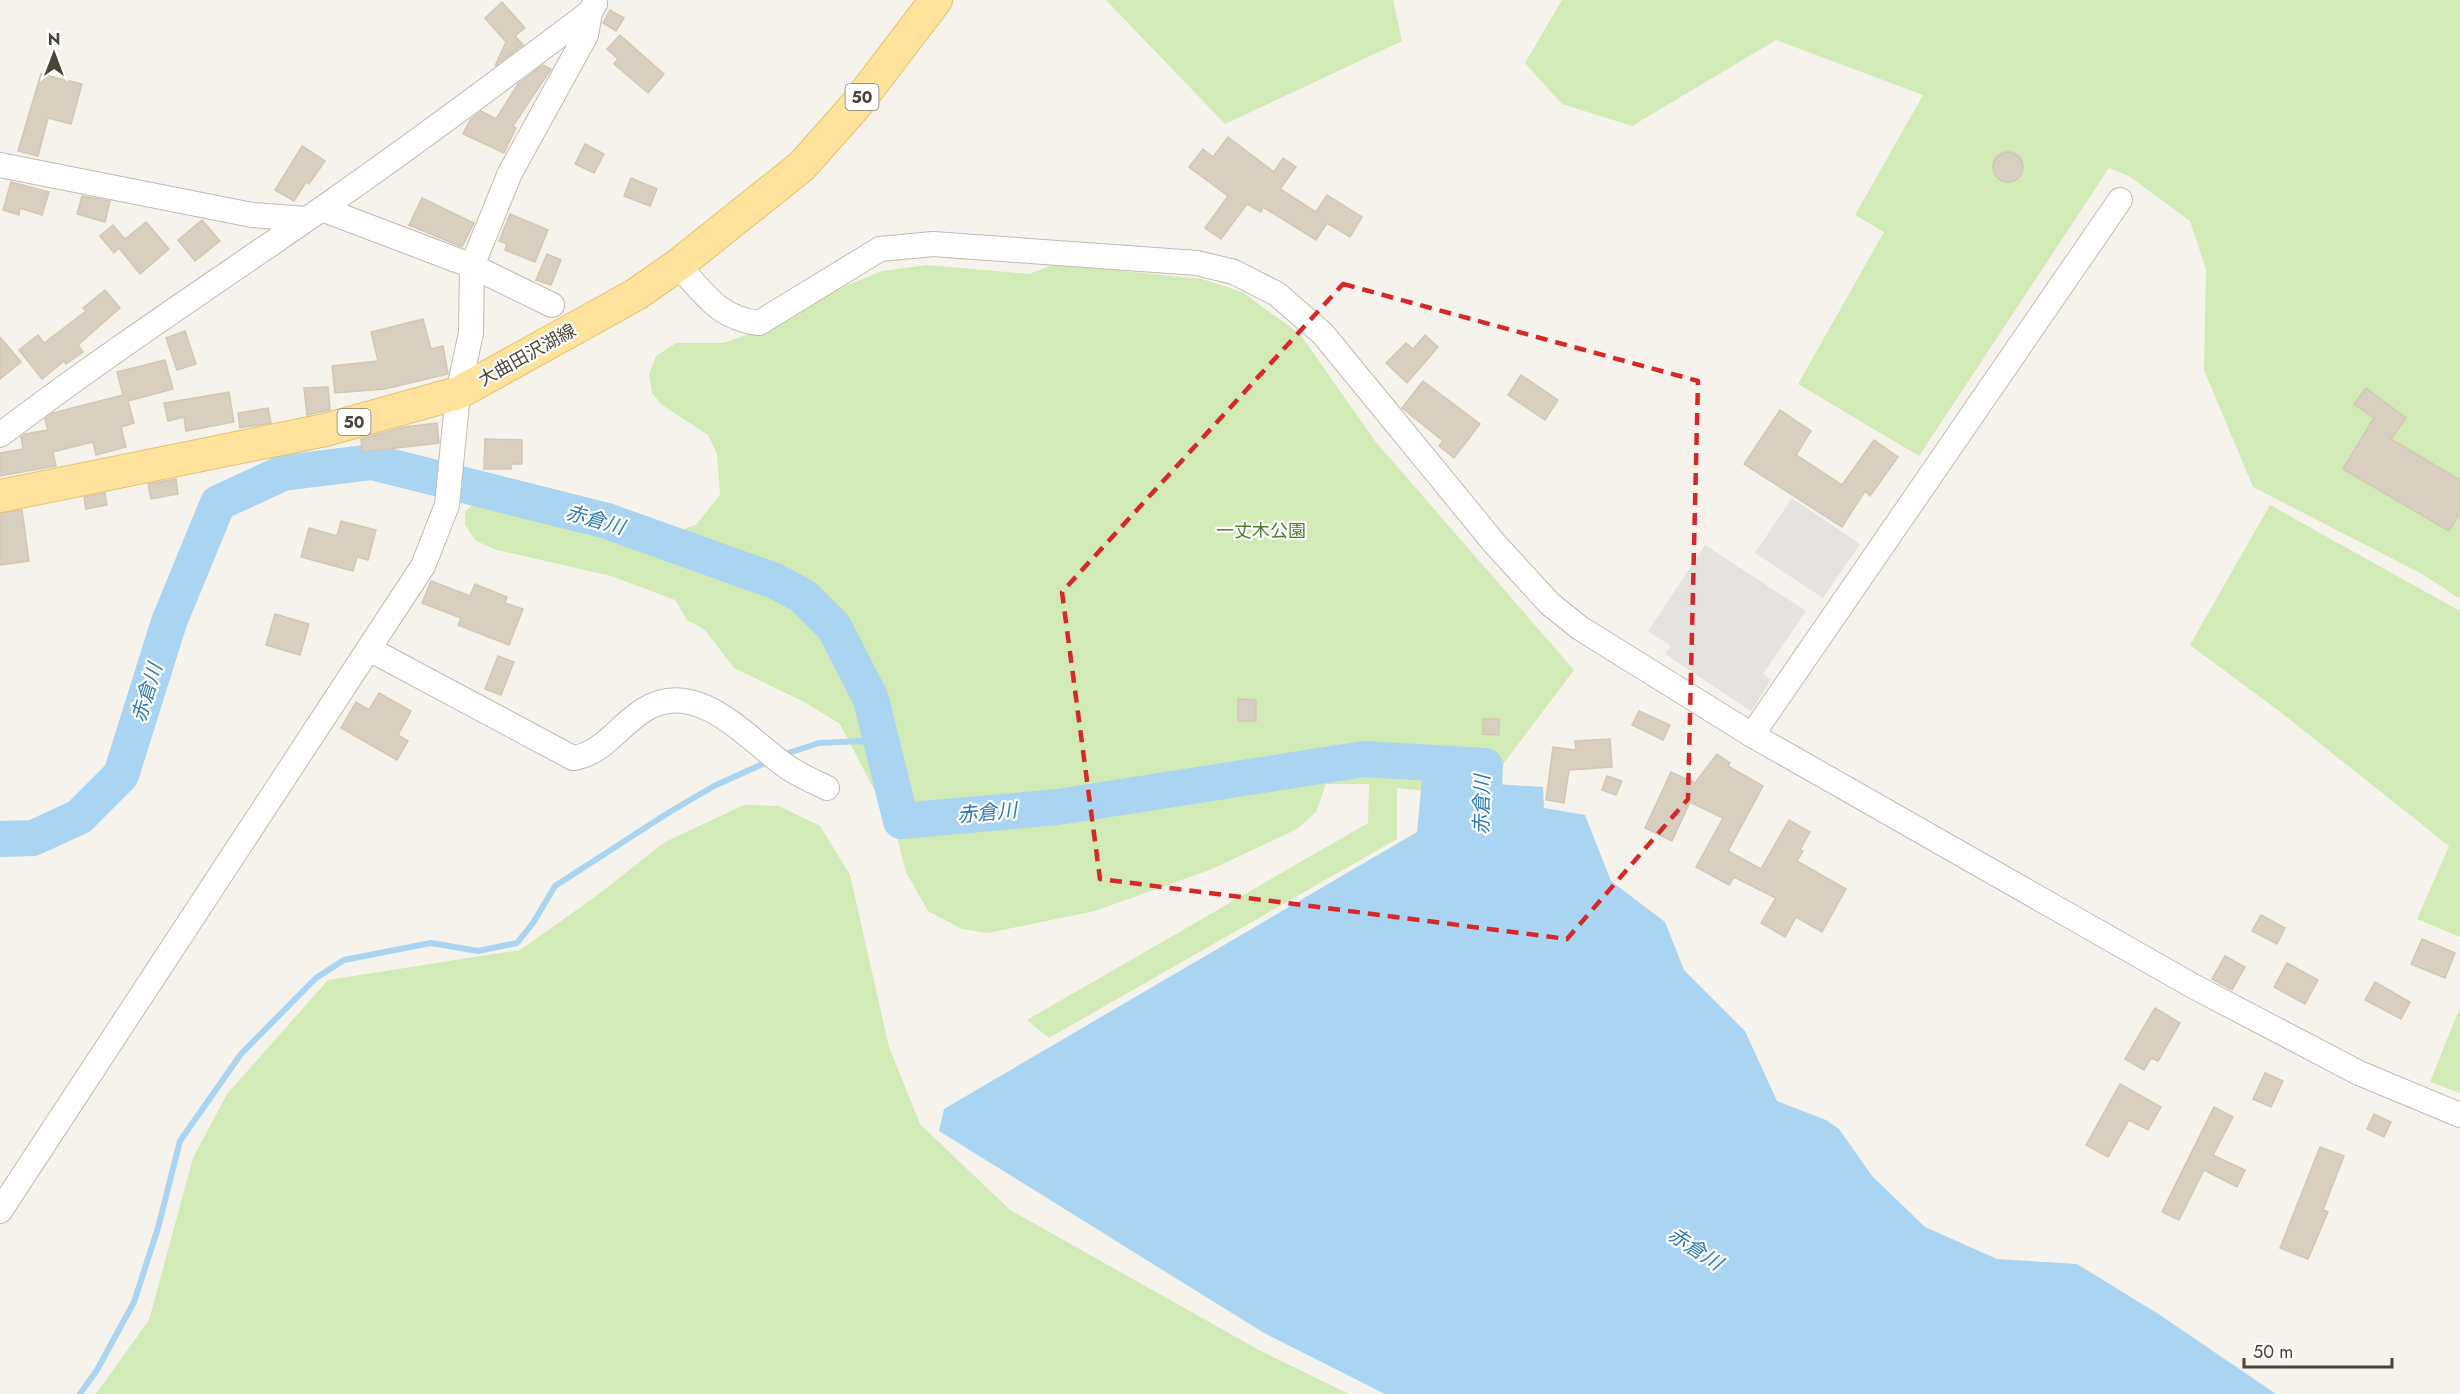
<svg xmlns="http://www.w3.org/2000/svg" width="2460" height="1394" font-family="Jost,'Noto Sans JP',sans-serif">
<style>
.green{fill:#d2eab5}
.parking{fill:#e5e3e0}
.water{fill:#a9d4f2}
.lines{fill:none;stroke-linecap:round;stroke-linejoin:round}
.stream{stroke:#a9d4f2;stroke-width:6}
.river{stroke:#a9d4f2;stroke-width:36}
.building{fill:#d8cfc1;stroke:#d3c7b4;stroke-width:1.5}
.minor-casing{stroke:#c2bbae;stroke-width:26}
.major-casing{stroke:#e6c16a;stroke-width:34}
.minor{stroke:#fff;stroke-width:24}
.major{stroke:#ffe39c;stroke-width:32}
.marked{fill:none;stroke:#d62828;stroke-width:4.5;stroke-dasharray:12 8;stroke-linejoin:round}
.labels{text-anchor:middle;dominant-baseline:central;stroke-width:4.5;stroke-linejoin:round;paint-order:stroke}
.shield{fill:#fff;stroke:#817c74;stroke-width:1.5}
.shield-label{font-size:16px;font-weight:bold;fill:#4b4439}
.street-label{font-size:18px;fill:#4b4439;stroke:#fff}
.park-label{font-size:18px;fill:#4a7f2a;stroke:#fff}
.water-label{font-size:20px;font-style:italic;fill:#2e7ab2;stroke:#fff}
</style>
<rect width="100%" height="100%" fill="#f6f3ec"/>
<!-- green -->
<g class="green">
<polygon points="1106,0 1393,0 1402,41 1225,124"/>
<polygon points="1562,0 2460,0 2460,599 2424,575 2253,487 2204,370 2206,269 2190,221 2129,176 2109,168 1919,456 1798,384 1884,232 1855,215 1923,95 1776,40 1632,126 1562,104 1525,63"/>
<polygon points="1056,264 1202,279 1242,292 1300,334 1375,441 1574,670 1479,796 1397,788 1397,839 1049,1038 1027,1020 1368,823 1369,784 1326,784 1316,812 1297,829 1212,869 1095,911 988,933 962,929 928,911 906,872 895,830 840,724 806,703 734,668 705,630 687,620 675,600 611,576 497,550 476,541 465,525 465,512 473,504 494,503 522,510 555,525 599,537 643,542 696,525 720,495 717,454 708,435 662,405 652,393 649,374 656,356 676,343 723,343 787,321 836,290 882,271 927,265 1029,274"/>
<polygon points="2270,505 2460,611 2460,937 2417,919 2449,846 2279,711 2190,645"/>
<polygon points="744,805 779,806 820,826 850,875 889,1047 920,1124 1010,1210 1259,1350 1349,1394 96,1394 149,1320 193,1158 227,1094 328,980 520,950 595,897 665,842"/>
<polygon points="2460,1007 2460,1093 2430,1082"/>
</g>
<!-- parking -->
<g class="parking">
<polygon points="1792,498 1860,544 1823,598 1755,553"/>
<polygon points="1705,545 1806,611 1763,674 1771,680 1751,711 1665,654 1671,646 1648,631"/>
</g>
<!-- water -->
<polygon class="water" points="1422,779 1543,787 1544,808 1585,815 1611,881 1665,922 1684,970 1745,1031 1777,1101 1826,1120 1839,1129 1872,1176 1925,1227 1997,1259 2077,1264 2160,1315 2276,1394 1385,1394 1264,1333 939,1131 944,1109 1417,832"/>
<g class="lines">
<!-- stream -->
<g class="stream">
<polyline points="782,755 819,743 862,741 887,756"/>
<polyline points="80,1394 97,1370 134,1302 158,1228 180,1141 241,1054 316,978 344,960 431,943 478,951 517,943 533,923 555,886 668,813 714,786 767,762"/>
</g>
<!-- river -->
<polyline class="river" points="0,839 33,838 79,817 121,775 169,622 218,503 283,473 372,462 607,521 775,581 803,596 834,627 871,699 901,821 1058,807 1364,759 1485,766 1482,832"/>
</g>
<!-- building -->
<g class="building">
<polygon points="502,2 525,28 515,36 523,45 495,66 506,42 485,18"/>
<polygon points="610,10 624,18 616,31 603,23"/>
<polygon points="620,35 664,74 648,93 614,64 618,59 607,49"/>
<polygon points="543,65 551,69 513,126 516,128 504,153 463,134 470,120 481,111 496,119 518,84"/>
<polygon points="41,74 82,84 71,124 48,118 38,156 18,151"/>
<polygon points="1228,137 1274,172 1283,158 1296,167 1280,189 1316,212 1327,195 1362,217 1350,237 1327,223 1316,240 1263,207 1261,212 1247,204 1221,239 1205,228 1228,196 1189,167 1203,149 1213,157"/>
<polygon points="585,144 604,154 594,173 575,164"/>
<polygon points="302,146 325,161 309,184 306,182 294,201 275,190"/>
<circle cx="2008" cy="167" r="15"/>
<polygon points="631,178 657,189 650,206 624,196"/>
<polygon points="11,182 49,192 42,215 20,208 19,215 3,210"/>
<polygon points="82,196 110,201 105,222 77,214"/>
<polygon points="422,198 474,223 462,247 409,225"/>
<polygon points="510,214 548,230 535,262 505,250 507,244 499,241"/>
<polygon points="202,220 220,241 195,261 178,240"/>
<polygon points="146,222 169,249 140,274 119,248 114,253 100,236 113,225 125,239"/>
<polygon points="547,254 561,260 551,285 536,280"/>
<polygon points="105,290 120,308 78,345 83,352 66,364 64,361 42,379 19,350 38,335 44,343 86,311 83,308"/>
<polygon points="423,319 431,349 443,346 448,374 385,389 335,393 332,366 378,361 371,332"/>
<polygon points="185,331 196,364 177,370 166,338"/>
<polygon points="1425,335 1438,347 1407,383 1386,363 1406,343 1413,349"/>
<polygon points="0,337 21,362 0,379"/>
<polygon points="165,360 173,389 128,401 134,423 121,427 126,447 96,455 93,442 53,452 56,466 0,476 0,453 23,449 21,437 25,434 48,430 45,419 53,413 123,395 117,372"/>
<polygon points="1521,375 1558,400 1545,420 1508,395"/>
<polygon points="1423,381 1480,424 1454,458 1439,446 1443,441 1402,408"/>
<polygon points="328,387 330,410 307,415 304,388"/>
<polygon points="2366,388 2406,418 2391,439 2460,480 2460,513 2449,531 2343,469 2374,418 2354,404"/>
<polygon points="229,392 234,422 186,431 184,417 168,421 164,403"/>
<polygon points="268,408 271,423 240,428 238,413"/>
<polygon points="1780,410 1811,431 1796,455 1842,485 1874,440 1898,457 1870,496 1865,491 1842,527 1744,464"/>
<polygon points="437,423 439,443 362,452 361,439 404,427"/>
<polygon points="485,439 522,440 522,464 511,464 511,469 484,469"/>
<polygon points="176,479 178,494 151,499 148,484"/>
<polygon points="105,493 107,505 86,509 84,497"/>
<polygon points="22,510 29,561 0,565 0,513"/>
<polygon points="341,521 376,530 368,560 357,557 353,571 301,557 309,528 337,536"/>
<polygon points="431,581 470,596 475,584 507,597 505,603 523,609 509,645 458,625 461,618 422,603"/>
<polygon points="275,614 309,624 300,655 266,645"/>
<polygon points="498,656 514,662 501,695 485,689"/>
<polygon points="379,693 411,711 398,735 408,741 397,760 341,728 356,702 369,710"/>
<polygon points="1238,699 1256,700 1256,721 1238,721"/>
<polygon points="1639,711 1670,725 1663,740 1632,725"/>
<polygon points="1483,719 1499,719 1499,735 1483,734"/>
<polygon points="1610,739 1612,767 1569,770 1564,803 1546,800 1553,747 1576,750 1575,741"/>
<polygon points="1717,754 1730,763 1728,766 1763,786 1728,851 1761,869 1789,820 1810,832 1800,850 1803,851 1797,861 1846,889 1822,932 1796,917 1785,937 1761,923 1776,898 1734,877 1729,885 1696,867 1723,818 1690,802 1672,841 1645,828 1671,772 1695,783"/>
<polygon points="1607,776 1622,781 1616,795 1602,790"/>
<polygon points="2261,915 2285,928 2277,944 2252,931"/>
<polygon points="2422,939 2455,953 2445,978 2411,964"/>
<polygon points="2225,956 2245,967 2232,990 2212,979"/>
<polygon points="2287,963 2318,980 2305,1004 2274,987"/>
<polygon points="2375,982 2410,1002 2401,1019 2365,1000"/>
<polygon points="2155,1008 2180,1023 2158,1061 2151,1058 2144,1070 2125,1059"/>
<polygon points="2265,1073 2283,1081 2271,1107 2253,1099"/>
<polygon points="2120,1084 2161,1107 2148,1130 2129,1120 2108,1157 2086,1145"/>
<polygon points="2214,1107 2233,1117 2213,1155 2245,1170 2237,1187 2204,1170 2179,1220 2162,1212"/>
<polygon points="2374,1114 2391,1122 2384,1137 2367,1129"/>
<polygon points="2320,1147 2344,1156 2323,1210 2328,1212 2308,1259 2280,1248"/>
</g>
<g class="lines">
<!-- minor casing -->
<g class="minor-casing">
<g id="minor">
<polyline points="0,165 252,215 306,219"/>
<polyline points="322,209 472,266 552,305"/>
<path d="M678,265C705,294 718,318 759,323L880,249L933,244L1197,263L1234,272L1277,294L1323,334L1495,544L1550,604L1580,628L1752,735L2193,986L2359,1073L2460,1115"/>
<path d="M0,435C105,355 215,283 323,208C413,145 502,79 590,12L595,4"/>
<path d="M369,649L573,758C603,754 619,725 644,710C695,677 745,736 783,764C796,774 813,781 827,788"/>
<polyline points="1752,735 2120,200"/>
<polyline points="0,1211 423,566 447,505 458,393 471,333 472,266 510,173 586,35 590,12"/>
</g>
</g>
<!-- major casing -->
<g class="major-casing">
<polyline id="major" points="0,496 325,430 458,393 635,295 678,265 802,166 856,105 936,0"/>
</g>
<!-- minor -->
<use href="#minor" class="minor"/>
<!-- major -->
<use href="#major" class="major"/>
</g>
<!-- marked area -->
<path class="marked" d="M1343,284L1698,381L1688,799L1567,939L1100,879L1062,592Z"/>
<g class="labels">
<!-- shield labels -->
<g class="shield">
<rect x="845.5" y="84" width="33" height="26" rx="4.5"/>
<rect x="337.5" y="409" width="33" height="26" rx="4.5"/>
</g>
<g class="shield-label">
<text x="862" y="97">50</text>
<text x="354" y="422">50</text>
</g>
<!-- street labels -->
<g class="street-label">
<text transform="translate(527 355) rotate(-29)">大曲田沢湖線</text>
</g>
<!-- park labels -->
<g class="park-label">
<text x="1261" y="531">一丈木公園</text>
</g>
<!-- water labels -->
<g class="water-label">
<text transform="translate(595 520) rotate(16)">赤倉川</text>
<text transform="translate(147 693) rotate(-73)">赤倉川</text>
<text transform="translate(1482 805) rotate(-89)">赤倉川</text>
<text transform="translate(987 813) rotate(-5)">赤倉川</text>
<text transform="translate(1695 1249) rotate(33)">赤倉川</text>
</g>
</g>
<!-- north arrow -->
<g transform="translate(54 54)" stroke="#ffffff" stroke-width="4.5" paint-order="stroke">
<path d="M0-4.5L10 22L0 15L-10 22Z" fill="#4b4439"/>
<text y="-9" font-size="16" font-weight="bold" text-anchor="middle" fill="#4b4439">N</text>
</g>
<!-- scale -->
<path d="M2244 1358v9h148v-9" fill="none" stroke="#4b4439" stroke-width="3"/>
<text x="2253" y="1358" font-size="18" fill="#4b4439" stroke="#ffffff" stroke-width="4.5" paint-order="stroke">50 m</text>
</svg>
